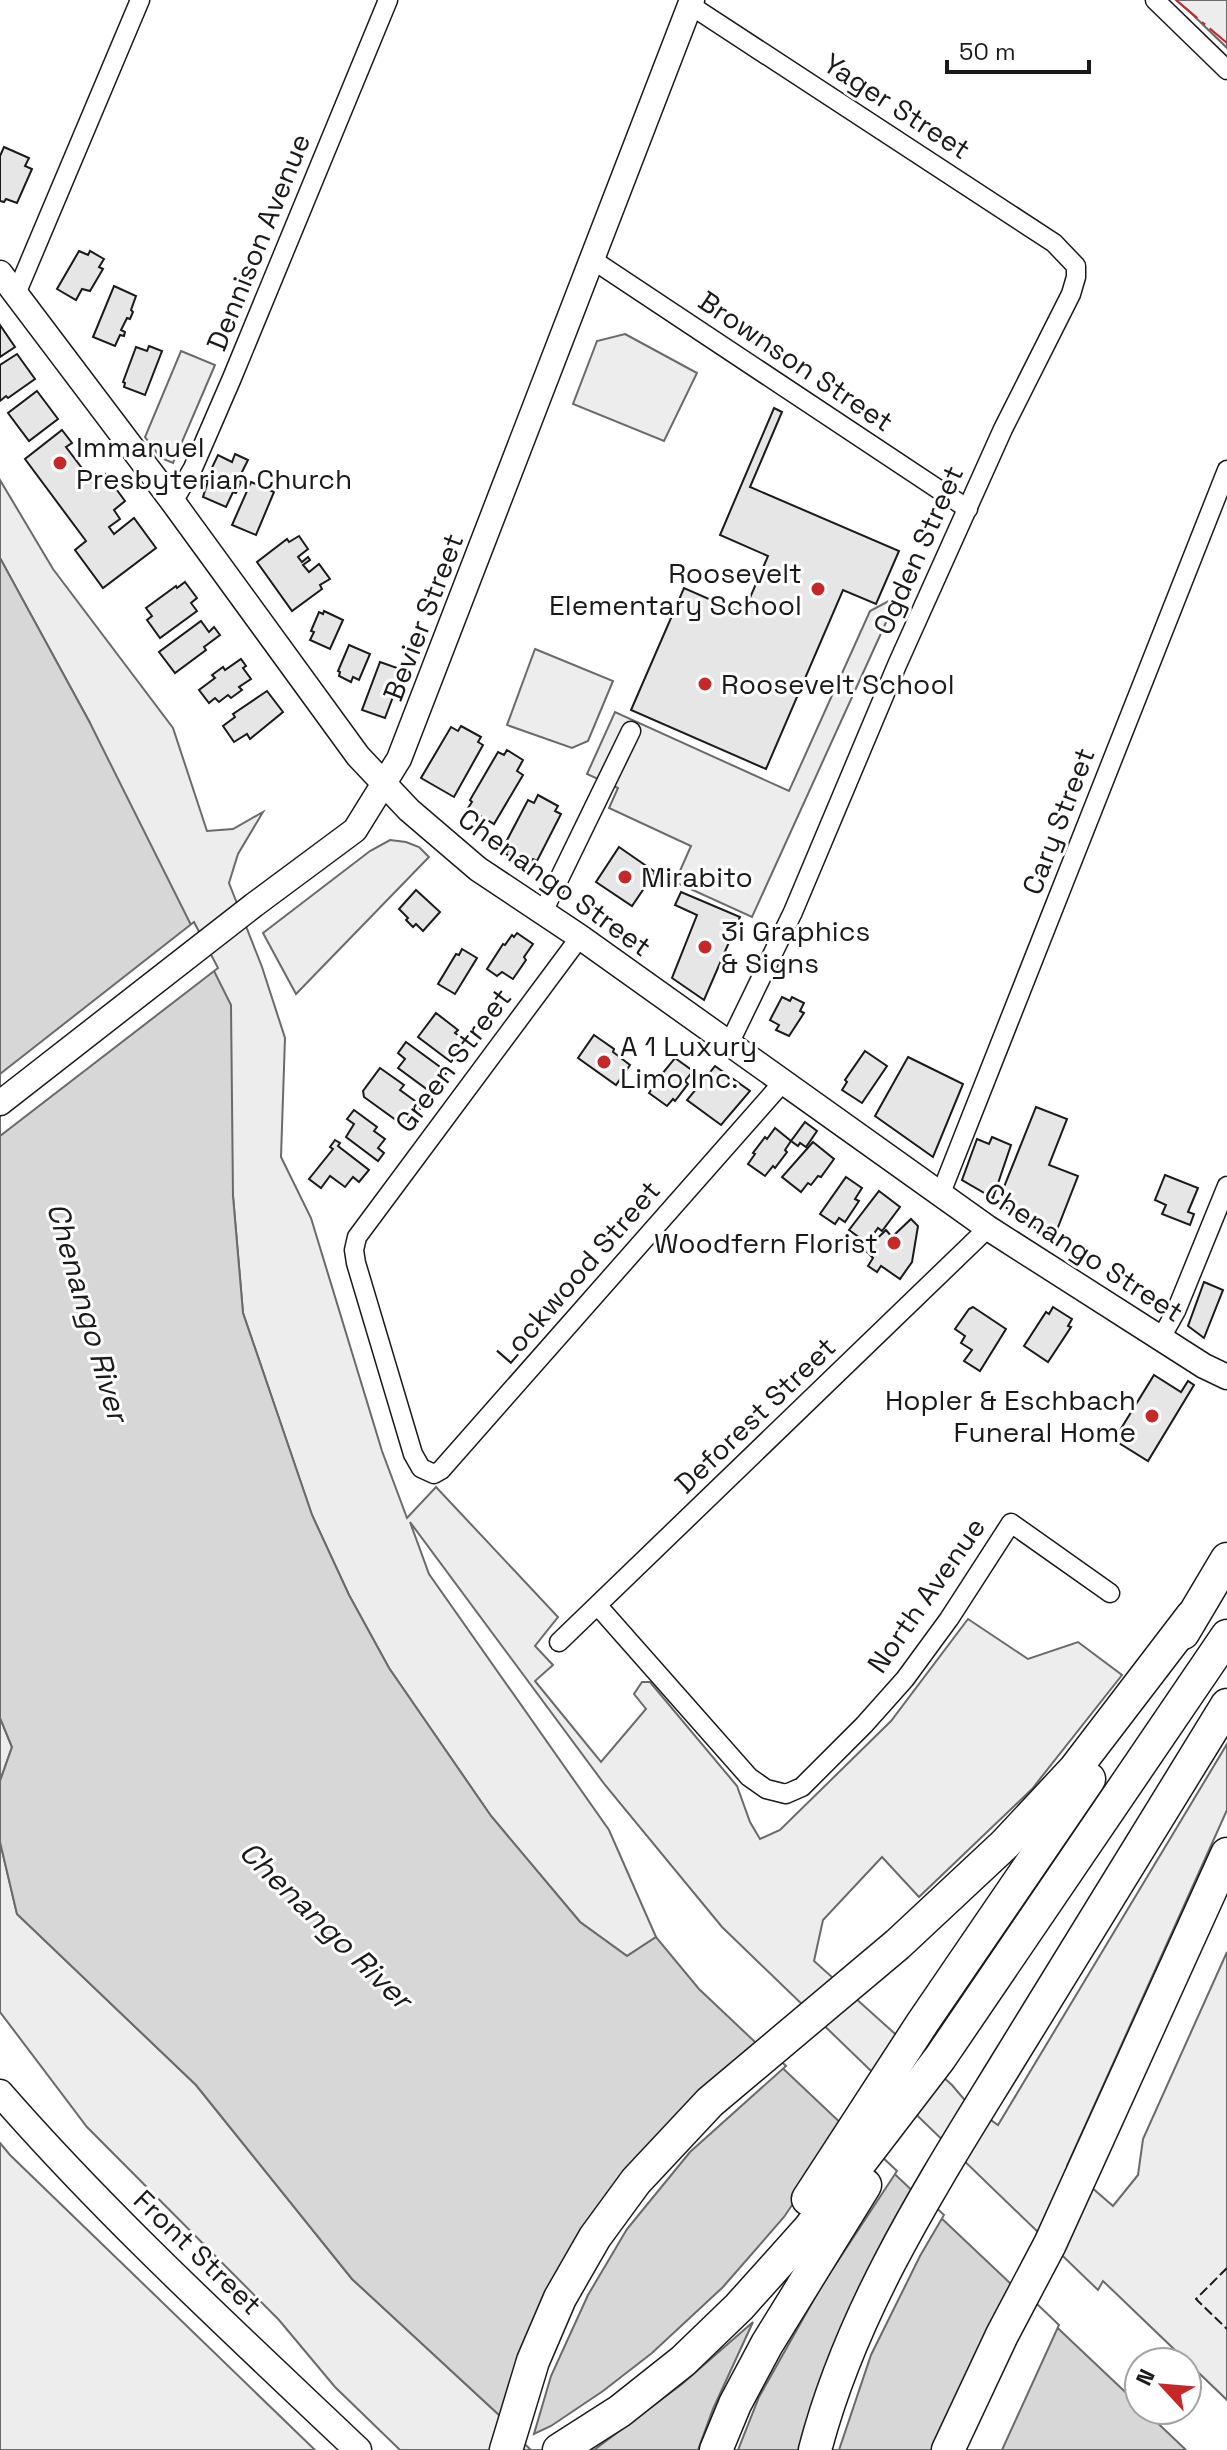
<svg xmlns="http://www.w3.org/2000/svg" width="1227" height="2450" font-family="'Space Grotesk',sans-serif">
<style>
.built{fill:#ededed;stroke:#6a6a6a;stroke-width:2}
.water{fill:#d7d7d7;stroke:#6a6a6a;stroke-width:2}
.pier{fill:#fff;stroke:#6a6a6a;stroke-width:2}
.building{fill:#e6e6e6;stroke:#1a1a1a;stroke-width:2}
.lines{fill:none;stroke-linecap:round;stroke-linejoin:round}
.street-casing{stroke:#1a1a1a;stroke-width:21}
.secondary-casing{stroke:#1a1a1a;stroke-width:27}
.primary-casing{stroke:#1a1a1a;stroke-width:29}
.highway-casing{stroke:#1a1a1a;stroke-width:35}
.street{stroke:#fff;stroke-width:18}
.secondary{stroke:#fff;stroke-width:24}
.primary{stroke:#fff;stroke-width:26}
.highway{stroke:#fff;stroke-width:32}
.fence{stroke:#1a1a1a;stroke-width:2;stroke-dasharray:10 4;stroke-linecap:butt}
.power{stroke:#c62828;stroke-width:2;stroke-dasharray:28 6 4 6;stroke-linecap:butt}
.poi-dot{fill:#c62828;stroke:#fff;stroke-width:3}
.labels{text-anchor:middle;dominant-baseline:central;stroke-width:6;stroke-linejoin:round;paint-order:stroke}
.street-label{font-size:28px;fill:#1a1a1a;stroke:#fff}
.poi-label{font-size:28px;fill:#1a1a1a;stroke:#fff;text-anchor:start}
.water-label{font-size:30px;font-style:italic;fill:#1a1a1a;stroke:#fff}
</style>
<rect width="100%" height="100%" fill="#fff"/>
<!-- built -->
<g class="built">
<polygon points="1176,0 1227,0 1227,48 1192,14"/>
<polygon points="625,334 697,373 664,441 573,404 597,341"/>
<polygon points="181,351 215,365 173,463 161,458 145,437"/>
<polygon points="0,480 53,569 173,728 207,831 233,829 263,812 238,854 229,883 262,967 285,1038 281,1157 311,1218 382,1451 407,1518 436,1487 558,1617 535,1646 553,1665 535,1681 601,1762 646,1709 634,1694 642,1682 650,1682 737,1786 750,1822 760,1839 780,1830 891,1721 968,1619 1028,1659 1078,1642 1122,1675 1032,1789 919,1897 882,1857 823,1920 814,1961 952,2085 968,2104 998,2125 1227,1744 1227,1810 1067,2166 1113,2206 1138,2175 1143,2139 1227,1952 1227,2400 1103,2281 1098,2290 722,1927 605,1785 410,1522 429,1574 609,1830 656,1937 627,1956 580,1922 491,1816 389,1668 349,1595 312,1515 243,1313 233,1196 90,723 0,558"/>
<polygon points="898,596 752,917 675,882 691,846 609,808 618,788 587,774 615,712 789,791 870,611"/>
<polygon points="535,649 613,681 588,741 572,748 507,725"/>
<polygon points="390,840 406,842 419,847 429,857 296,994 263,933 370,851"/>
<polygon points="0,1718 12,1747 0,1781"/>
<polygon points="0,1842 17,1914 196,2085 352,2279 537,2450 400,2450 335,2387 279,2320 87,2127 0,2012"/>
<polygon points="0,2143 10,2155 315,2450 0,2450"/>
</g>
<!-- water -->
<polygon class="water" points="0,558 90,723 231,1005 233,1196 243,1313 312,1515 349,1595 389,1668 491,1816 580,1922 627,1956 656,1937 699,1989 1139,2405 1139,2410 1144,2410 1186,2450 537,2450 352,2279 196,2085 17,1914 0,1842 0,1781 12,1747 0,1718"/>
<!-- pier -->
<g class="pier">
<polygon points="194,922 218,968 0,1136 0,1074"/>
<polygon points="759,2040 786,2066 690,2152 627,2229 588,2295 551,2376 534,2434 551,2426 603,2391 652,2353 723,2287 784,2217 847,2124 897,2171 822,2285 759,2397 738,2450 698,2450 713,2409 753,2322 682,2384 594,2450 531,2450 500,2421 534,2324"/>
<polygon points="917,2190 944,2215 920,2256 871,2355 839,2450 802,2450"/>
<polygon points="1013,2281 1059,2325 1002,2450 932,2450 947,2423"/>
</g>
<!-- building -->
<g class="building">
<polygon points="4,147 29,158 25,166 32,169 17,203 6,199 4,202 0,201 0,156"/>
<polygon points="79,251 88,255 90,251 104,259 99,267 103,269 90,291 82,289 76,300 57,289"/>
<polygon points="114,286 136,296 131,310 133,312 130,319 127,318 121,330 125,332 124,336 120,335 115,346 93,337"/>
<polygon points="0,325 15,347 0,357"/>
<polygon points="149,346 162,351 145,395 124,387 125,383 123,382 136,347 147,351"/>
<polygon points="17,354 35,379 8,398 6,396 0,401 0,365"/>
<polygon points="37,391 58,419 29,441 8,413"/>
<polygon points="774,408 782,412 750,487 899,551 876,604 843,590 766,769 631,710 684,588 743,614 768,556 720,535"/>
<polygon points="62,430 72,443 66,447 94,484 105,474 125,501 114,510 120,519 109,527 114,534 134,518 156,548 103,588 75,550 86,541 25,459"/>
<polygon points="235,454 248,460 238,480 241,482 236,493 233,492 226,507 203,497 208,481 206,480 218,455 232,462"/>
<polygon points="251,482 274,492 256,535 232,525"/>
<polygon points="299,536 308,549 298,557 302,562 308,557 310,560 303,565 309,572 319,564 330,579 320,585 322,589 292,611 257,562 287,539 289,542"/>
<polygon points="185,582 197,598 191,603 197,611 160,638 147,620 152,616 146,608 176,586 177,588"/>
<polygon points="324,611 343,620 330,649 310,640 314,632 311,631 319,612 323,614"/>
<polygon points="201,621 209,632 214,627 220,635 204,647 206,650 175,673 159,652"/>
<polygon points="349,645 370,654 359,680 353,677 351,682 339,676 340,672 338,671"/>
<polygon points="241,659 246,666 243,668 251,679 239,687 242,690 231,698 228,695 219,702 215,698 209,703 199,690 215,678 212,675 223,667 225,670"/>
<polygon points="380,662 403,670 385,718 362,710"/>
<polygon points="267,691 283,712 250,739 247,734 234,742 223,726 235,717 233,714"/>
<polygon points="461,726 481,737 478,742 483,745 454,797 421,778 451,727 458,731"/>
<polygon points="507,750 523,760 517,771 523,775 494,824 468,808 472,802 470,800 498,752 504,755"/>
<polygon points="538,795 558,806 555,811 561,814 537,861 533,859 529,866 506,854 510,847 505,844 528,800 534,803"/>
<polygon points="619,847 655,872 632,906 596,882"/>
<polygon points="416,890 440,912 423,931 416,924 413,927 406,920 408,918 399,909"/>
<polygon points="681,892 740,917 704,1000 672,978 697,915 675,905"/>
<polygon points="517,933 533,944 524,957 526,960 513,979 502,972 497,976 487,969 503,944 505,945 512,935 514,937"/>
<polygon points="462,949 477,958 455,994 438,984 456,954 459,955"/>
<polygon points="782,997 790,1001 792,997 804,1003 800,1011 804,1013 789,1036 776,1030 779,1025 770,1020"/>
<polygon points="436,1013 458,1030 455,1033 463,1039 456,1049 460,1052 451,1062 418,1037"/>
<polygon points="594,1035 614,1049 613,1052 630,1065 616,1085 578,1058"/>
<polygon points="406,1042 447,1072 432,1093 398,1068 405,1059 398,1053"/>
<polygon points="865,1051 887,1066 862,1103 842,1090 847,1082 845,1080"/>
<polygon points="908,1057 963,1084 933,1157 875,1116"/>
<polygon points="675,1058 693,1071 685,1081 688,1084 675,1101 673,1099 667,1106 649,1093 654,1086 653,1085"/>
<polygon points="715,1066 750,1091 721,1125 687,1100"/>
<polygon points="380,1068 404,1085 400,1090 422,1106 407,1128 364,1097 363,1091"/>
<polygon points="1036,1107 1067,1119 1049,1165 1078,1176 1053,1240 998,1202"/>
<polygon points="354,1110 377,1127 374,1131 385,1139 378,1148 384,1153 378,1161 346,1137 354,1124 347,1119"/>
<polygon points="805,1122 817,1131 806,1147 800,1143 798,1146 791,1141"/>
<polygon points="775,1128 791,1141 785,1150 787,1152 775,1168 773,1166 765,1176 748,1164 755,1154 753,1153 765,1137 767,1139"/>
<polygon points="992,1137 1011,1145 993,1198 962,1180 977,1139 989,1144"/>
<polygon points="335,1140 340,1143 338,1146 369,1170 359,1182 353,1177 345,1187 330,1176 321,1188 309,1179 333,1149 330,1147"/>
<polygon points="813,1142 834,1159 821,1177 818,1176 811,1185 808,1183 801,1192 782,1177"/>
<polygon points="1165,1175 1198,1188 1188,1212 1194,1214 1190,1225 1162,1214 1166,1205 1155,1200"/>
<polygon points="846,1177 862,1188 855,1199 859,1201 845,1222 839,1218 835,1224 820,1214"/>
<polygon points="879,1191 900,1207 882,1231 878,1228 867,1243 849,1230"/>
<polygon points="911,1219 918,1226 912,1262 900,1279 881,1266 877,1272 868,1266 873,1258 865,1250 886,1230 892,1237"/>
<polygon points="1204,1282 1223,1290 1204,1338 1188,1326"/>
<polygon points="973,1307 1006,1329 980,1371 964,1361 972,1350 961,1343 965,1336 955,1329 969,1309"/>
<polygon points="1053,1307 1072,1319 1068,1326 1071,1327 1048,1362 1024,1346 1046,1312 1049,1314"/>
<polygon points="1154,1375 1181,1392 1188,1381 1194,1385 1148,1461 1114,1440"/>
</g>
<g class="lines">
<!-- street casing -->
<g class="street-casing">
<g id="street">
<polyline points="1155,0 1227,70"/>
<polyline points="690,5 1054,243 1076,266 1076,277 1071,294 1003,429 897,665 793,912 729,1044"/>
<polyline points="593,260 968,509"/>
<polyline points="16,294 140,0"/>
<polyline points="173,502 193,468 232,378 388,0"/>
<polyline points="543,912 631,731"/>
<polyline points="580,937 357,1237 354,1250 356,1263 413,1454 421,1468 434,1474 441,1470 783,1082"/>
<polyline points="941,1193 1227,470"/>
<polyline points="1161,1338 1176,1311 1227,1186"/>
<polyline points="598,1606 749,1777 766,1789 786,1794 802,1787 864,1725 905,1679 949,1619 1011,1523 1110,1593"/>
<polyline points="559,1642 988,1228"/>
</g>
</g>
<!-- secondary casing -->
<g class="secondary-casing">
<g id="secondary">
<polyline points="0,273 173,502 358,756 409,810 478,869 580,937 988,1228 1204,1366 1227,1377"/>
<polyline points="0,1103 254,905 355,830 399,759 692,0"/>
</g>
</g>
<!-- primary casing -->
<g class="primary-casing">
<path id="primary" d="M0,2093C111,2220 236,2334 358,2450"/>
</g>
<!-- highway casing -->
<g class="highway-casing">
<g id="highway">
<polyline points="1183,1633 1227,1559"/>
<polyline points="808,2199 923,2022 1089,1779"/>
<polyline points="506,2450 533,2361 560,2298 595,2237 636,2181 710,2102 898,1944 1005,1844 1075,1769 1192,1616"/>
<polyline points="559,2450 620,2411 683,2361 739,2307 809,2229 940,2058 1227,1636"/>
<polyline points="716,2450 735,2404 767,2344 865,2185"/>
<path d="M815,2450C852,2308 932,2185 1008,2061C1081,1943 1154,1824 1227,1705"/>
<polyline points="948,2450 1002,2335 1050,2244 1227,1854"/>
</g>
</g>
<!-- street -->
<use href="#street" class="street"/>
<!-- secondary -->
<use href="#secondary" class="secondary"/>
<!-- primary -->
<use href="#primary" class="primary"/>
<!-- highway -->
<use href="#highway" class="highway"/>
<!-- fence -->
<polyline class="fence" points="1227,2268 1196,2299 1227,2329"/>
<!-- power -->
<polyline class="power" points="1176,0 1227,43"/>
</g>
<!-- markers -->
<g class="poi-dot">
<circle cx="60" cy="463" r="8"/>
<circle cx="818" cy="589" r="8"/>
<circle cx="705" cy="684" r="8"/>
<circle cx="625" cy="877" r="8"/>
<circle cx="705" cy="947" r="8"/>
<circle cx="604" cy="1062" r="8"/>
<circle cx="894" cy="1243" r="8"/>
<circle cx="1152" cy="1416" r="8"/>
</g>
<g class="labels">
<!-- street labels -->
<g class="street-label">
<text transform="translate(897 106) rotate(33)">Yager Street</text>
<text transform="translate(258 242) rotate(-68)">Dennison Avenue</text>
<text transform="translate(796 361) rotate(34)">Brownson Street</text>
<text transform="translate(918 550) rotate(-66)">Ogden Street</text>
<text transform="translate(423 617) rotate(-69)">Bevier Street</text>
<text transform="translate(1058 821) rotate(-69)">Cary Street</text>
<text transform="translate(555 882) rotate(36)">Chenango Street</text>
<text transform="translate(453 1060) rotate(-53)">Green Street</text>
<text transform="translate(1084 1252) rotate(33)">Chenango Street</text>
<text transform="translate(578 1272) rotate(-49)">Lockwood Street</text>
<text transform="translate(755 1415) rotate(-44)">Deforest Street</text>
<text transform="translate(926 1595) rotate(-55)">North Avenue</text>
<text transform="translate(198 2252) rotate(44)">Front Street</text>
</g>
<!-- poi labels -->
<g class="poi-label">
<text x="76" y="447">Immanuel<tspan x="76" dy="32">Presbyterian Church</tspan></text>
<text x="802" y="573" text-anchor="end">Roosevelt<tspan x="802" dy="32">Elementary School</tspan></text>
<text x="721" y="684">Roosevelt School</text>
<text x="641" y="877">Mirabito</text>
<text x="721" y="931">3i Graphics<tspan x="721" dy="32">&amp; Signs</tspan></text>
<text x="620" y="1046">A 1 Luxury<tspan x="620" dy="32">Limo Inc.</tspan></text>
<text x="878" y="1243" text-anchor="end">Woodfern Florist</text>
<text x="1136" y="1400" text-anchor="end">Hopler &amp; Eschbach<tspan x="1136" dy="32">Funeral Home</tspan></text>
</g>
<!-- water labels -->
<g class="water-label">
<text transform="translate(88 1312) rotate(74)">Chenango River</text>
<text transform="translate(326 1925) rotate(44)">Chenango River</text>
</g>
</g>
<!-- north arrow -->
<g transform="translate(1163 2386) rotate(296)"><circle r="38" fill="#ffffff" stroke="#a3a3a3" stroke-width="2"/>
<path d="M0-6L14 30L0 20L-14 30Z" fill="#c62828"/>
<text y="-12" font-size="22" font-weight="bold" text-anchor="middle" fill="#1a1a1a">N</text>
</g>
<!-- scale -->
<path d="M947 60v12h142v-12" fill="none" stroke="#1a1a1a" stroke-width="4"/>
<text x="959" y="60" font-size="24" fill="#1a1a1a" stroke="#ffffff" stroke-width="6" paint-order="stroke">50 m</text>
</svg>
